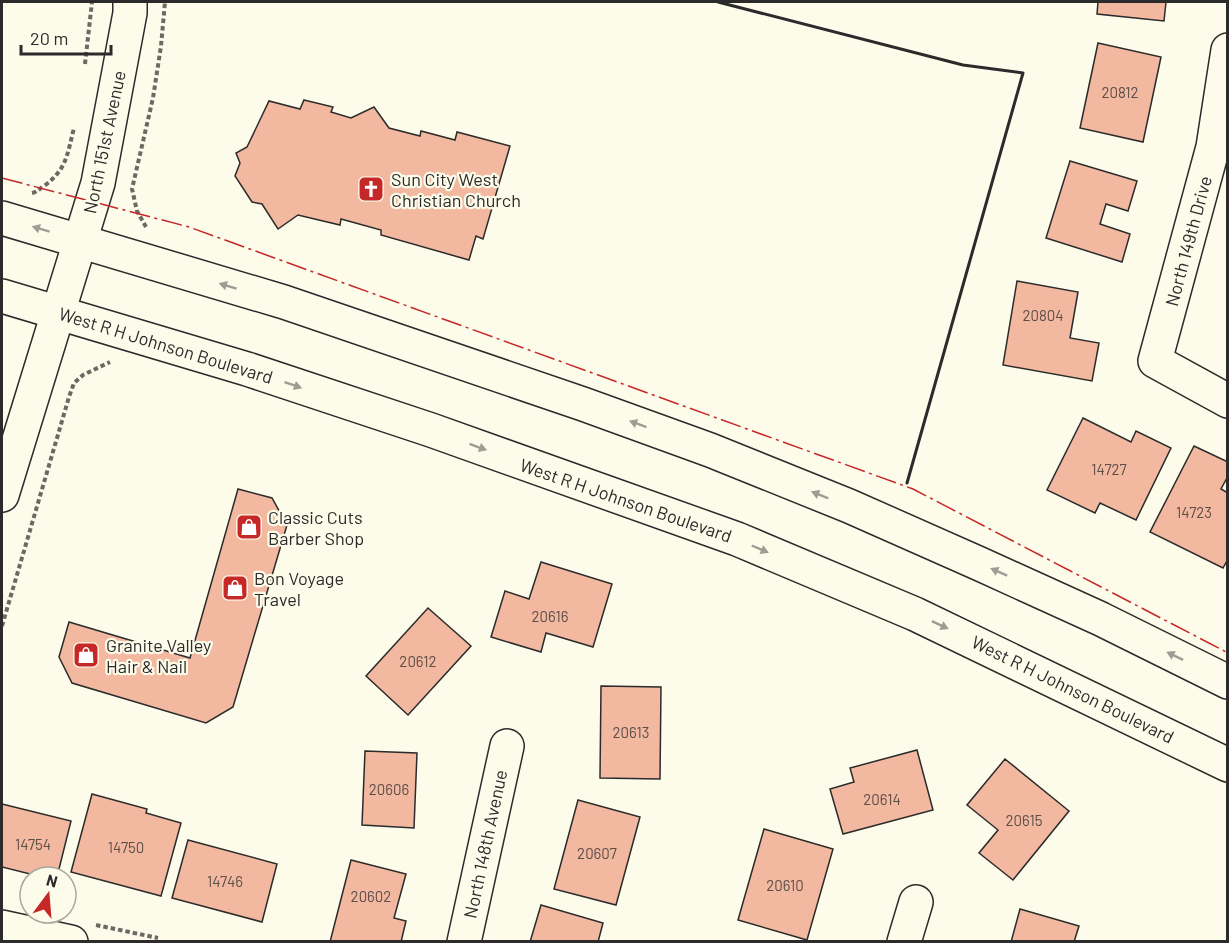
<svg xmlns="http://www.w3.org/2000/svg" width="1229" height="943" font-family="Barlow,sans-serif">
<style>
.building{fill:#f2b8a0;stroke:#2b2b2b;stroke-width:1.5}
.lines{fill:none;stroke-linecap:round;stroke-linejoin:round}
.minor-casing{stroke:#2b2b2b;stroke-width:36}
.major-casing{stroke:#2b2b2b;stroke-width:36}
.path{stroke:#6a6964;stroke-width:4;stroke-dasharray:4.5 3;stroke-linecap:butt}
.minor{stroke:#fdfbea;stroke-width:33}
.major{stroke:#fdfbea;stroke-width:33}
.wall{stroke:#2b2b2b;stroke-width:3}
.power{stroke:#c62828;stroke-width:1.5;stroke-dasharray:21 4.5 3 4.5;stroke-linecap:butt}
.oneway{fill:#9e9d94}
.labels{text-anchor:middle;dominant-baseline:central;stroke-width:4.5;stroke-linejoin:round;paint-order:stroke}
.number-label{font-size:15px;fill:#5d4e48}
.street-label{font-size:18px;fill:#2b2b2b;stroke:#fdfbea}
.poi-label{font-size:18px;fill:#2b2b2b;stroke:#fdfbea;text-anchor:start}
</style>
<rect width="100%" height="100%" fill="#fdfbea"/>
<!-- building -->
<g class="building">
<polygon points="1098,2 1166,2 1164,21 1097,14"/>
<polygon points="1098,43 1161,57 1143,142 1080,128"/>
<polygon points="304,100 333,107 331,112 351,118 374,107 389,128 420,136 421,131 455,140 457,132 510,146 483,239 476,236 469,260 381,235 381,230 341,219 340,225 298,215 278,229 262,204 252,202 235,176 240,163 236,153 247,147 269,101 300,109"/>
<polygon points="1070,161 1137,181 1128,211 1106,204 1100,224 1130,234 1122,262 1046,238"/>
<polygon points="1017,281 1078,292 1070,338 1099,343 1092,381 1003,365"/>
<polygon points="1083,418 1131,442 1136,431 1171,448 1136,520 1100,503 1095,513 1047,490"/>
<polygon points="1194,446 1228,462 1228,476 1221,489 1228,493 1228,559 1223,568 1150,532"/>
<polygon points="238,489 272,498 287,525 233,707 206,723 72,683 59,657 69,622 190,658"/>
<polygon points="541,562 612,584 593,647 546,633 541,652 491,637 505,591 529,599"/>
<polygon points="428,608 471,646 408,715 366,676"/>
<polygon points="601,686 661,687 660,779 600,778"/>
<polygon points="917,750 933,810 843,834 830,789 854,782 850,768"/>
<polygon points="365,751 417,753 414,828 362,825"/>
<polygon points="1005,759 1069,811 1013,880 979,853 998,830 967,805"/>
<polygon points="92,794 147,809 146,813 181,823 161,896 71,872"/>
<polygon points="578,800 640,817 616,905 554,889"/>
<polygon points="2,804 71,821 57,877 42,877 2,867"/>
<polygon points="764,829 833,849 807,940 738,920"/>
<polygon points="188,840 277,864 262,922 172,898"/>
<polygon points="351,860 406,874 394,918 406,921 401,942 330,942"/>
<polygon points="541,905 603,923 598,942 530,942"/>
<polygon points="1020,909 1079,926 1074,942 1011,942"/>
</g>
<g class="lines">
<!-- minor casing -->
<g class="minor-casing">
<g id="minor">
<polyline points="1228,50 1213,147 1155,361 1228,401"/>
<polyline points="2,495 98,183 130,13 130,2"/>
<polyline points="2,927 71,942"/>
<polyline points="464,942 507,746"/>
<polyline points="904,942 916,902"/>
</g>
</g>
<!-- major casing -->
<g class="major-casing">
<g id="major">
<polyline points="2,218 284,302 583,404 710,450 849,506 980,564 1101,619 1228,682"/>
<polyline points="2,296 247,369 431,430 737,539 915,614 1228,765"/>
</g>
</g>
<!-- path -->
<g class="path">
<polyline points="85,64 92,2"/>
<path d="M32,193C37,192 39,189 44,186C67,169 67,155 74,128"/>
<polyline points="146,227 137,211 132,189 153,98 161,46 165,2"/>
<polyline points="2,626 69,397 74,383 83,375 110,362"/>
<polyline points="96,925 158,938"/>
</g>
<!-- minor -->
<use href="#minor" class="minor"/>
<!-- major -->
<use href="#major" class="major"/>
<!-- wall -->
<polyline class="wall" points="718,2 963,65 1023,73 907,483"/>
<!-- power -->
<polyline class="power" points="2,178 189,227 913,489 1228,653"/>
</g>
<!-- one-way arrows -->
<defs><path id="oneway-solid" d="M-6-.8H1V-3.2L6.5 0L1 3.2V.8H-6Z" transform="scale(1.5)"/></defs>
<g class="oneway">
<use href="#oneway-solid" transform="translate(41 229) rotate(-163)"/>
<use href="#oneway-solid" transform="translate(228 286) rotate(-163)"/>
<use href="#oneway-solid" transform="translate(293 385) rotate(19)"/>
<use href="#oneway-solid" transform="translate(638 424) rotate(-160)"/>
<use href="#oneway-solid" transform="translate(478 447) rotate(20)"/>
<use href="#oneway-solid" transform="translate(820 495) rotate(-158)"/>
<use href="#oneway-solid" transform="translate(760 549) rotate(23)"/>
<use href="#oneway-solid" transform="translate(999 572) rotate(-156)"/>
<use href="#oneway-solid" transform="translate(940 625) rotate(25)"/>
<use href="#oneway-solid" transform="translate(1175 656) rotate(-154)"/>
</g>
<!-- icons -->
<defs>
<g id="church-square" transform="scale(1.35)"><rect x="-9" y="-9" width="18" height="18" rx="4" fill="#c62828" stroke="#fdfbea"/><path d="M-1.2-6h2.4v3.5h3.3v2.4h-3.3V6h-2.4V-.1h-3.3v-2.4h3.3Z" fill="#fff"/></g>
<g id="shop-square" transform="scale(1.35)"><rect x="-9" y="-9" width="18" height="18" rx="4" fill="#c62828" stroke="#fdfbea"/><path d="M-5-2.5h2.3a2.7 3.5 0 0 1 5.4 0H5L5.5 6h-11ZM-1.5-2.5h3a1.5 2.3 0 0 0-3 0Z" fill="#fff"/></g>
</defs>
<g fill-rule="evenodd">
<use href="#church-square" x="371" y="189"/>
<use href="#shop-square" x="249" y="527"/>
<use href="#shop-square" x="235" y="588"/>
<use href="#shop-square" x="86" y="655"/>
</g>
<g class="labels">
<!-- number labels -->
<g class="number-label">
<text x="1120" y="92">20812</text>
<text x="1043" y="315">20804</text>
<text x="1109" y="469">14727</text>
<text x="1194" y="512">14723</text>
<text x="550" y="616">20616</text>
<text x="418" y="661">20612</text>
<text x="631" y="732">20613</text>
<text x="389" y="789">20606</text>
<text x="882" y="799">20614</text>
<text x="1024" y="820">20615</text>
<text x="33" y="844">14754</text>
<text x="126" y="847">14750</text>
<text x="597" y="853">20607</text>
<text x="225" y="881">14746</text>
<text x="785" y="885">20610</text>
<text x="371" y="896">20602</text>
</g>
<!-- street labels -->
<g class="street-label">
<text transform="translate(104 142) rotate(-78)">North 151st Avenue</text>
<text transform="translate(1188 241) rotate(-75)">North 149th Drive</text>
<text transform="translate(166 345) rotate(17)">West R H Johnson Boulevard</text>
<text transform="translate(626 500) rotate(19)">West R H Johnson Boulevard</text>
<text transform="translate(1073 689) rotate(26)">West R H Johnson Boulevard</text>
<text transform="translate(485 844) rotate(-78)">North 148th Avenue</text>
</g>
<!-- poi labels -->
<g class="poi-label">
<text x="391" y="179">Sun City West<tspan x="391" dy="21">Christian Church</tspan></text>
<text x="268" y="517">Classic Cuts<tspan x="268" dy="21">Barber Shop</tspan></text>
<text x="254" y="578">Bon Voyage<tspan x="254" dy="21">Travel</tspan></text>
<text x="106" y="645">Granite Valley<tspan x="106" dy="21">Hair &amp; Nail</tspan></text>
</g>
</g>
<!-- border -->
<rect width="1229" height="943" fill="none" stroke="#2b2b2b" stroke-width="6"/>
<!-- north arrow -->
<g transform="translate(48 895) rotate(16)"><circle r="28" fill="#fdfbea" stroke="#a9a89e" stroke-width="1.5"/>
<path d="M0-4.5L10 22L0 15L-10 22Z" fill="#c62828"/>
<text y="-9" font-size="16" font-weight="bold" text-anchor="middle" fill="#2b2b2b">N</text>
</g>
<!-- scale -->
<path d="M21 45v9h90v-9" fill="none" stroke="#2b2b2b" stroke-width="3"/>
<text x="30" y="45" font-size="18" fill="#2b2b2b" stroke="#fdfbea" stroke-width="4.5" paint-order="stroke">20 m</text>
</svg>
